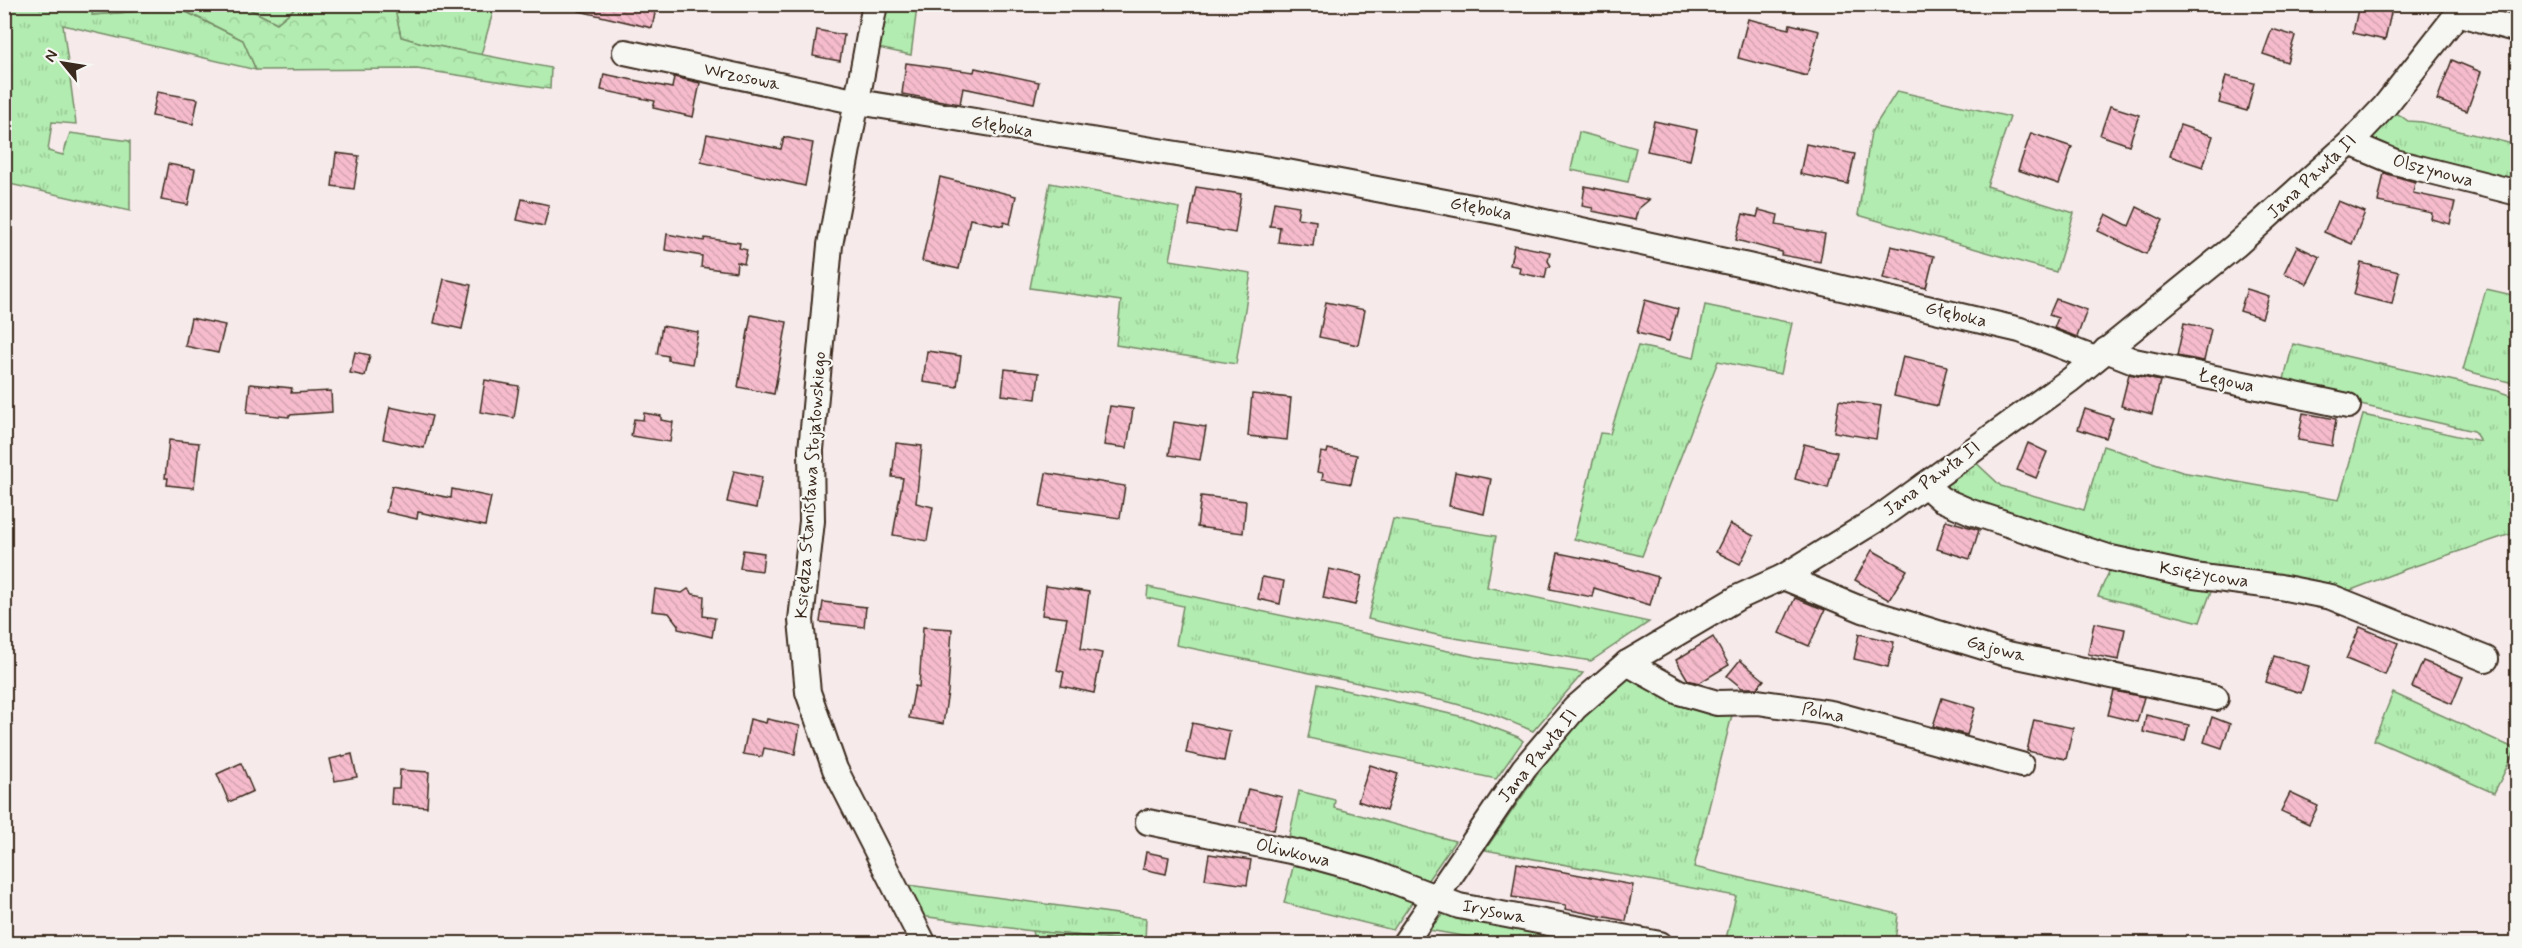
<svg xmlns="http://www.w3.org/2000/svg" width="2522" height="948" font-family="Mynerve,sans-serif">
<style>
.grass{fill:url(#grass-tufts);stroke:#768b67;stroke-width:1.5}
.forest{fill:url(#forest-crowns);stroke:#768b67;stroke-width:1.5}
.building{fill:url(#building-back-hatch);stroke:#3b2a1e;stroke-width:1.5}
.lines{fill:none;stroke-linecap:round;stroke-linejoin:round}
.minor-casing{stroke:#3b2a1e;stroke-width:28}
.minor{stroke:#f6f6f2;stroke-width:24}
.labels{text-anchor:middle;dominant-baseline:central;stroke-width:4.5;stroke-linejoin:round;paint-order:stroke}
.street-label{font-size:18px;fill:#3b2a1e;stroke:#f6f6f2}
</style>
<defs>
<pattern id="grass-tufts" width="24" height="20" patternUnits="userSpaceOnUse" patternTransform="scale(1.5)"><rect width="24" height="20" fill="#b2ecb0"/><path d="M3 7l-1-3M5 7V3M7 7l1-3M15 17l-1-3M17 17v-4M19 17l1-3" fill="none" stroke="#9acb97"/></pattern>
<pattern id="forest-crowns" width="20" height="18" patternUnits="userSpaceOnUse" patternTransform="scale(1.5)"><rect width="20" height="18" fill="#b2ecb0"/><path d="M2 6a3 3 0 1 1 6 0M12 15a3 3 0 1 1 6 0" fill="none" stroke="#9acb97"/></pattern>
<pattern id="building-back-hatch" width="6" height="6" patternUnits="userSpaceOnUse" patternTransform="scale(1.5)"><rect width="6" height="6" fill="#f6bccd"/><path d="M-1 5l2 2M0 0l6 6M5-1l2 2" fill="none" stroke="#d4a2b0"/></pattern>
</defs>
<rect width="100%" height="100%" fill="#f6eaeb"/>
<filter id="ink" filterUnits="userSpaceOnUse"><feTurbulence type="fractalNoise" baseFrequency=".0167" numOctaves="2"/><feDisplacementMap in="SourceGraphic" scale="12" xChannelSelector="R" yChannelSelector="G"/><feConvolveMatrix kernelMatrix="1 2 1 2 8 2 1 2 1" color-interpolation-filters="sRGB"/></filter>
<g filter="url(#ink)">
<!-- grass -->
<g class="grass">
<polygon points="5,5 94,5 93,15 178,8 243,40 256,70 63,25 76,124 52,122 48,151 63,155 70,133 130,141 130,211 5,183"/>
<polygon points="241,5 299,5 277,23"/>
<polygon points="394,5 495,5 481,55 422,43 401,37"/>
<polygon points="885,5 917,7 911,55 878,48"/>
<polygon points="1897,91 2010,117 1987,186 2074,213 2056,272 1858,215 1871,132"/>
<polygon points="2391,113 2398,114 2408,121 2422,122 2517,145 2517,188 2369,142 2372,135"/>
<polygon points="1579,132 1636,148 1628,182 1571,170"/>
<polygon points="1050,183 1180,208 1170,260 1251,273 1236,364 1116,345 1121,301 1030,288"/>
<polygon points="2486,289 2517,296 2517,384 2463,370"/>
<polygon points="1705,305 1792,323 1781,374 1718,361 1642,556 1574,539 1600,433 1610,434 1638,346 1694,358"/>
<polygon points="2293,344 2498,391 2517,398 2517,532 2406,569 2346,592 2178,568 1939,491 1936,485 1971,458 2001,486 2084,510 2103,446 2182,472 2339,500 2363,415 2480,441 2474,431 2282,387"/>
<polygon points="1393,519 1496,536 1487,587 1649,622 1591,661 1437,635 1368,619"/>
<polygon points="2113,563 2213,586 2200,622 2098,596"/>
<polygon points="1148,587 1476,657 1583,673 1533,731 1492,714 1449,702 1176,645 1183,606 1147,598"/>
<polygon points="1632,671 1733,711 1694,867 1898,914 1895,943 1725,943 1736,896 1485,850 1568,730"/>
<polygon points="1318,684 1468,718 1518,737 1523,741 1496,779 1308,738"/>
<polygon points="2393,693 2516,749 2494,793 2374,740"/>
<polygon points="1299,791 1335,800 1334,808 1455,841 1423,887 1287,846"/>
<polygon points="1295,859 1417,895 1393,930 1284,903"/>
<polygon points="908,885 1146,918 1145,942 1032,931 921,916"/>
<polygon points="1444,913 1618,944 1502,943 1429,930"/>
</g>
<!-- forest -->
<g class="forest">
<polygon points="241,5 277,23 299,5 394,5 401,37 422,43 551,68 550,89 417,69 256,70 243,40 179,8 92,15 94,5"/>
<polygon points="1032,931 1145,942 1157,943 1035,943"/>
</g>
<!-- building -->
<g class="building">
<polygon points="580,4 657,4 652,28 579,11"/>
<polygon points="2359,4 2393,4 2385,40 2353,33"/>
<polygon points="1748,19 1789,29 1790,24 1819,31 1807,76 1738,58"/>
<polygon points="2272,29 2295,36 2287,62 2263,54"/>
<polygon points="817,30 844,35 840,61 813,56"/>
<polygon points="2452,60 2481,72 2467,111 2437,100"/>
<polygon points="906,63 974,72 975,68 1039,82 1034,103 963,88 960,104 902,94"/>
<polygon points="604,74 672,88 674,77 700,83 693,117 653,108 655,101 601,90"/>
<polygon points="2226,76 2254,83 2247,111 2219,103"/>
<polygon points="157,92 198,99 193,124 152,116"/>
<polygon points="2110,106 2139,115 2129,145 2100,135"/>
<polygon points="1654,121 1697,130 1690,160 1647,151"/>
<polygon points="2180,125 2213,136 2203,167 2170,156"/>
<polygon points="2031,133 2072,147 2059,184 2018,170"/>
<polygon points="707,134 781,149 784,137 813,143 805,186 701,162"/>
<polygon points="1806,144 1855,154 1848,184 1800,174"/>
<polygon points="336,153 359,156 354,189 332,186"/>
<polygon points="168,164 195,169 188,205 161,200"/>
<polygon points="2384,173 2415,182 2413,193 2455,202 2450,224 2431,219 2432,213 2378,202"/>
<polygon points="940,177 1016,196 1010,224 1004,222 1003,226 970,219 959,269 922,261"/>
<polygon points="1585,186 1649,200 1638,209 1635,220 1592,211 1593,208 1582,206"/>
<polygon points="1196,187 1241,194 1235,233 1189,225"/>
<polygon points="522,199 549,205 544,226 517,220"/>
<polygon points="2338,201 2365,212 2352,244 2324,232"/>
<polygon points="1274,202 1299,206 1297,218 1316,221 1313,246 1278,242 1280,227 1270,226"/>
<polygon points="2137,207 2163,220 2146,254 2098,231 2106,214 2129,226"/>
<polygon points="1759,210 1778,215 1776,225 1825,234 1820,262 1781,255 1782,252 1736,240 1743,214 1757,217"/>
<polygon points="667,234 704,241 705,238 740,243 739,248 747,250 744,264 737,262 736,272 701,267 702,256 665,250"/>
<polygon points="1514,245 1550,252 1548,261 1551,266 1547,268 1545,278 1519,273 1520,267 1510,265"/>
<polygon points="1891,246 1934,256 1926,288 1883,278"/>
<polygon points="2297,246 2320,257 2307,284 2284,273"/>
<polygon points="2361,263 2399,272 2392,304 2354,295"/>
<polygon points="444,279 471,285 462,329 434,323"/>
<polygon points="2247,289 2269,296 2262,318 2240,311"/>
<polygon points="2056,299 2087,310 2077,337 2054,328 2058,318 2049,315"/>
<polygon points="1645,300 1678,309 1669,341 1637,333"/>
<polygon points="1326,302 1365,310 1358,345 1319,337"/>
<polygon points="751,315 787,322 774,394 738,387"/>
<polygon points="191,318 225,325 218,353 185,346"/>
<polygon points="2184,323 2211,329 2204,361 2177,356"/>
<polygon points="662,326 698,332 692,364 668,360 668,356 657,354"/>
<polygon points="927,351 961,356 957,387 923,382"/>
<polygon points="355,352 370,355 365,376 350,373"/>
<polygon points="1903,356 1947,366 1938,406 1894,396"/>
<polygon points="1005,369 1039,373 1036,399 1002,395"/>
<polygon points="2129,374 2160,381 2152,414 2121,406"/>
<polygon points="485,380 519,386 514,418 480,412"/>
<polygon points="250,384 292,388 291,393 331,391 332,412 289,415 289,417 247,413"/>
<polygon points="1252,394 1291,398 1287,440 1248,436"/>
<polygon points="1839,400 1881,406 1876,439 1834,432"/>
<polygon points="1110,406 1133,409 1127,448 1104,445"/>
<polygon points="390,407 432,416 424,448 383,439"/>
<polygon points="2085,409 2113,418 2106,438 2078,429"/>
<polygon points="644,413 661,416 661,420 673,422 670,442 631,436 634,419 643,420"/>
<polygon points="2303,413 2336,419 2332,446 2298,440"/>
<polygon points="1174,422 1206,427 1200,460 1169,455"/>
<polygon points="169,440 199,443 194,488 167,485 168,478 165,478"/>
<polygon points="896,443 922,446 916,503 933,507 927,541 893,535 903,478 892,477"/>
<polygon points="2028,443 2047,452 2036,478 2017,470"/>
<polygon points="1804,444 1837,452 1828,488 1795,479"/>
<polygon points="1328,449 1357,455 1351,484 1322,479 1323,473 1317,472 1321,452 1327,453"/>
<polygon points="734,471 762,477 756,508 727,502"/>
<polygon points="1455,472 1491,479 1484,514 1449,506"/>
<polygon points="1046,473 1125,486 1120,518 1040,507"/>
<polygon points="392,486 451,498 452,489 491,497 485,526 418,512 417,519 386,512"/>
<polygon points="1201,496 1246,501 1243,533 1197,527"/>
<polygon points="1946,520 1979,530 1970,559 1937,549"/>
<polygon points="1730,524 1754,536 1740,564 1716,552"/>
<polygon points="743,550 764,553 762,571 740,568"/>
<polygon points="1872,550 1907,570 1889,600 1855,580"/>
<polygon points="1558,553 1618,565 1658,577 1650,605 1594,588 1592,597 1550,589"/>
<polygon points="1329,569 1362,576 1355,605 1323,598"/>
<polygon points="1262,577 1284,581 1280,604 1258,599"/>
<polygon points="1046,586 1089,592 1081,649 1102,653 1094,693 1061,686 1064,672 1057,670 1067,618 1042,615"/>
<polygon points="655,589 682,593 688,589 693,594 704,596 703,616 715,618 712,637 678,629 678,625 669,613 652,611"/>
<polygon points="1795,598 1825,610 1809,646 1779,633"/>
<polygon points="823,602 866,607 864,627 820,622"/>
<polygon points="2094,623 2125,629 2119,660 2088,654"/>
<polygon points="923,627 952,629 948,692 943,724 909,718 915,686 919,687"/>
<polygon points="2360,627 2398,643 2385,675 2346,659"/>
<polygon points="1859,634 1894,642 1888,667 1854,659"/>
<polygon points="1713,637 1729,665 1699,683 1688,680 1676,660"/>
<polygon points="2274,656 2309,666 2301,693 2266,682"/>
<polygon points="1740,660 1764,680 1757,688 1742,688 1727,676"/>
<polygon points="2423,661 2463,677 2452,704 2412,687"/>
<polygon points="2114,691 2144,697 2137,722 2108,715"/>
<polygon points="1942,698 1975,708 1967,735 1933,726"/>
<polygon points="2146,715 2189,725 2185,741 2143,732"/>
<polygon points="2212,717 2230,724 2222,748 2204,742"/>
<polygon points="750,719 766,723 767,719 800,726 795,754 764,748 762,757 743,754"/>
<polygon points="2034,720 2073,728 2066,759 2027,751"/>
<polygon points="1192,723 1230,731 1224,761 1186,753"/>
<polygon points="352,754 357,777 335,781 330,759"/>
<polygon points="241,763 253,791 229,802 217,774"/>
<polygon points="1370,765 1398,774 1386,811 1358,801"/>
<polygon points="400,770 429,772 427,807 391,804 392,788 399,788"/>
<polygon points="1248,789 1282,797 1274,830 1240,822"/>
<polygon points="2290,793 2318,806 2309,824 2281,811"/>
<polygon points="1146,852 1169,857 1166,874 1143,869"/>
<polygon points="1209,854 1251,860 1247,885 1205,879"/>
<polygon points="1517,863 1633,885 1626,921 1565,909 1566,905 1512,897"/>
</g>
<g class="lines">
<!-- minor casing -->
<g class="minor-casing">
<g id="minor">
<polyline points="875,4 830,245 811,450 812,521 801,620 808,692 835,769 924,944"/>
<polyline points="2457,13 2518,30"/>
<polyline points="625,52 858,102 1287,172 1498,212 1748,266 2020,330 2095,359"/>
<polyline points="2350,143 2395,162 2518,193"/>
<polyline points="2106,350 2134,361 2348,406"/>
<polyline points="1925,485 1941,499 1971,512 2111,558 2194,576 2280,587 2331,597 2486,659"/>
<polyline points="1783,577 1863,610 2003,653 2216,698"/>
<polyline points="1627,663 1679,692 1717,703 1758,702 1831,713 2021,765"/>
<polyline points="1148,822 1305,854 1370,872 1459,906 1660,944"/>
<polyline points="1404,944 1524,768 1575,708 1627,663 1739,597 1783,577 1879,518 2070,380 2235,246 2350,143 2385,106 2465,4"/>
</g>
</g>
<!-- minor -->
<use href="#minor" class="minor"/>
</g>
</g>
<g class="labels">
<!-- street labels -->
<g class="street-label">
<text transform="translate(742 77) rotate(12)">Wrzosowa</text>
<text transform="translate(1002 127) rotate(10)">Głęboka</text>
<text transform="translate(2433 171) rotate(15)">Olszynowa</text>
<text transform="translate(2312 177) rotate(-43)">Jana Pawła II</text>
<text transform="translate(1481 209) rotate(11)">Głęboka</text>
<text transform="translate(1956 315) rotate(13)">Głęboka</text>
<text transform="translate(2226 381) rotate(12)">Łęgowa</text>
<text transform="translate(1932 479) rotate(-36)">Jana Pawła II</text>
<text transform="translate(811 485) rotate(-86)">Księdza Stanisława Stojałowskiego</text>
<text transform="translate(2204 575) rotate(9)">Księżycowa</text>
<text transform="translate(1996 649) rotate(15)">Gajowa</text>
<text transform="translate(1823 713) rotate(11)">Polna</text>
<text transform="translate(1538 756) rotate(-51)">Jana Pawła II</text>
<text transform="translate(1293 853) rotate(13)">Oliwkowa</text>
<text transform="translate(1494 912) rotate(11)">Irysowa</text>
</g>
</g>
<!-- margin -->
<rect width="2522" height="948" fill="none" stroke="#f6f6f2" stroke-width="24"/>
<rect x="12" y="12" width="2498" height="924" fill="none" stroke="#3b2a1e" stroke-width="2" filter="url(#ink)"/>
<!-- north arrow -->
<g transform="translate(63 63) rotate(300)" stroke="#f6f6f2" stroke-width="4.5" paint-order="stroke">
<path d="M0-4.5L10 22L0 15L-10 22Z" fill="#3b2a1e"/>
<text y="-9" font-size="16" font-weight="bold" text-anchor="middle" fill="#3b2a1e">N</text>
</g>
</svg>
